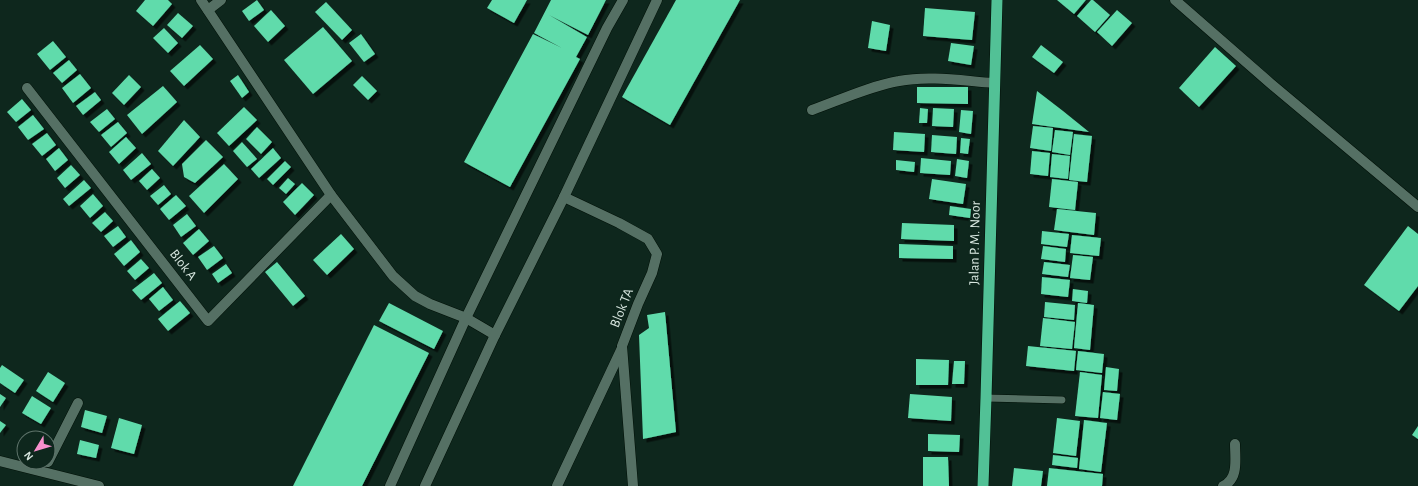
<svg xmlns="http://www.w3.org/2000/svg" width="1418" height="486" font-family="'Alegreya Sans',sans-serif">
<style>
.building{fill:#61dbab;filter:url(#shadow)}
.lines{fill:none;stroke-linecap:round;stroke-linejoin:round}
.service-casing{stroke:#001007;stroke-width:8}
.minor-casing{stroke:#001007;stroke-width:11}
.trunk-casing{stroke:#001007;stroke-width:12}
.service{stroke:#557064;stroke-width:7}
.minor{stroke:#557064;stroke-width:10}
.trunk{stroke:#52c196;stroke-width:11}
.labels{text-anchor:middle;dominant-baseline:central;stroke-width:4;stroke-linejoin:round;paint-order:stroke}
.street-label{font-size:14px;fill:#d8e7e0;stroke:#0e271d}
</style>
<defs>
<filter id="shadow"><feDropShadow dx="3.5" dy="3.5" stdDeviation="0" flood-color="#0009"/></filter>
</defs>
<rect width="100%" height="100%" fill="#0e271d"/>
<!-- building -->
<g class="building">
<polygon points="145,0 168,0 172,4 153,26 136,11"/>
<polygon points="257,0 264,10 249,21 242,11"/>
<polygon points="492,0 527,0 514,23 487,8"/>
<polygon points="551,0 606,0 588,35 549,15 587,37 576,57 580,59 510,187 464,162 533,34 562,48 534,33"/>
<polygon points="676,0 740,0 670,125 622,97"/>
<polygon points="1057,0 1086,0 1074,14"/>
<polygon points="1091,0 1093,0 1110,15 1095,32 1077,16"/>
<polygon points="326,2 352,30 342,40 315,12"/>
<polygon points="925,8 975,12 972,40 923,36"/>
<polygon points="271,10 285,26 268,42 254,26"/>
<polygon points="1117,10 1132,23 1112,46 1097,32"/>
<polygon points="178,13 193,26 182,38 167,25"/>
<polygon points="872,21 890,25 886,51 868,48"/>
<polygon points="323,27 352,61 313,94 284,60"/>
<polygon points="164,28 178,43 168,53 153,38"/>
<polygon points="361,34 375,54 364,62 349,43"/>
<polygon points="53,41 66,57 50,70 37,54"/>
<polygon points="951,43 974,46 971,65 948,61"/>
<polygon points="200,45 213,59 184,86 170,71"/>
<polygon points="1041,45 1063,62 1054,73 1032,57"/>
<polygon points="1215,47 1236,66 1199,107 1179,88"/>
<polygon points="69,60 77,70 62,83 53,73"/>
<polygon points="80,74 91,88 73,103 62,88"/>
<polygon points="129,75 141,87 124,105 112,93"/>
<polygon points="238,75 249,92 242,98 230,81"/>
<polygon points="362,76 377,91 368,100 353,85"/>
<polygon points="163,86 177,102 142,134 127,115"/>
<polygon points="917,87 968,87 968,104 917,103"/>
<polygon points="1037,91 1063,111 1089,132 1032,124"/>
<polygon points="95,92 101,100 83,115 76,106"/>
<polygon points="22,99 31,110 16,122 7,112"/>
<polygon points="244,107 257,120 229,146 217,133"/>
<polygon points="920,108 928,109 927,123 919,123"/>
<polygon points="933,108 954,109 953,127 932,126"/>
<polygon points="107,109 115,119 99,132 90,122"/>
<polygon points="961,110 973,111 971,134 959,132"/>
<polygon points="33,115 44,129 28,140 18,127"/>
<polygon points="184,120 200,137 173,166 158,151"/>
<polygon points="118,122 127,133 111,147 101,135"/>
<polygon points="1033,126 1053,128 1051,151 1030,148"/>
<polygon points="257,127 272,142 261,154 246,139"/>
<polygon points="1055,130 1073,132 1070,155 1052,152"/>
<polygon points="894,132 925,134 924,152 893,150"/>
<polygon points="47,133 56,145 42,156 32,144"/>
<polygon points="1074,134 1092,136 1087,182 1069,180"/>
<polygon points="932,135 957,137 956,154 931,152"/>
<polygon points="126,137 136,148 119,164 109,152"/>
<polygon points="961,138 970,139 968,154 960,153"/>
<polygon points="206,140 223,157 195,183 184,177 182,164"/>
<polygon points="242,142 257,159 247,167 233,151"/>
<polygon points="59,148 68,160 55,171 46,159"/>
<polygon points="273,148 281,158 259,178 251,169"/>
<polygon points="1032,151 1050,153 1048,176 1030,174"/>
<polygon points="142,153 151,164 131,180 123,170"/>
<polygon points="1052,154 1070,156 1068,179 1050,177"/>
<polygon points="921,158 951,161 950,175 920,173"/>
<polygon points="957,159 969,161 967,178 955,176"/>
<polygon points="896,160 915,162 914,172 896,170"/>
<polygon points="285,161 291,167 273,185 267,179"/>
<polygon points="224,164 238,179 204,213 189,196"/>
<polygon points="71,165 80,175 65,188 57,178"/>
<polygon points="152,169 160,178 147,190 139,181"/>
<polygon points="288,178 295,184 286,194 279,188"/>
<polygon points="932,179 966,184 963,204 929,199"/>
<polygon points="1052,179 1078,182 1075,210 1049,207"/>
<polygon points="84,180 91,188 69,206 63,199"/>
<polygon points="302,183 314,195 295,215 283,202"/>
<polygon points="164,185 171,194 158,205 150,196"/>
<polygon points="93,194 103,206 90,218 80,206"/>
<polygon points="176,195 186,206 169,220 160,209"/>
<polygon points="950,206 971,209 970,218 949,215"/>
<polygon points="1057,209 1096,213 1094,235 1054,230"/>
<polygon points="105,212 113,221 101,232 92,223"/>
<polygon points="187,214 196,226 181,237 173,225"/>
<polygon points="902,223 954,225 954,241 901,239"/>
<polygon points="118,226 126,237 113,247 104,236"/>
<polygon points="1408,226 1418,234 1418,286 1399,311 1364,285"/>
<polygon points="199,229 209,241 193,255 183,243"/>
<polygon points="1042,231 1069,234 1067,247 1041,244"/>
<polygon points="341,234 354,249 327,275 313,260"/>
<polygon points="1072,235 1101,238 1099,256 1070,253"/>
<polygon points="131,240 140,252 124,266 114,254"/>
<polygon points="899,244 953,246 953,259 899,258"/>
<polygon points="214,246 223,258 207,270 198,257"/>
<polygon points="1043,246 1066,249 1065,262 1041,259"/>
<polygon points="1073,255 1093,257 1090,280 1070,278"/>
<polygon points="141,259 149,268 135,280 127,271"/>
<polygon points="277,262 305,296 293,306 265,272"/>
<polygon points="1044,262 1070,265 1068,277 1042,274"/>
<polygon points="226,264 232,273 218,283 212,274"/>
<polygon points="154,273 162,283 141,300 132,290"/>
<polygon points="1042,277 1070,280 1068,297 1041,294"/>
<polygon points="163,287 173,300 159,311 149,299"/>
<polygon points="1073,289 1088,291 1087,303 1072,301"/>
<polygon points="180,301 190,313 168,331 158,319"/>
<polygon points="1045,302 1075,305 1074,320 1044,317"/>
<polygon points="389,303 443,331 434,349 379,321"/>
<polygon points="1078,303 1094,305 1090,350 1074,348"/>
<polygon points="665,312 676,432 643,439 639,335 649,328 647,315"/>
<polygon points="1043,318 1075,322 1072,349 1040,346"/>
<polygon points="374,325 429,353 362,486 293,486"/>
<polygon points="1028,346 1076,351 1074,371 1026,366"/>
<polygon points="1078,351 1104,354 1102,373 1076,370"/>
<polygon points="916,359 949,360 948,385 916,385"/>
<polygon points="954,361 965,361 964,384 952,384"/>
<polygon points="2,365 24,380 15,393 0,383 0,368"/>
<polygon points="1106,367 1119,369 1117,391 1104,390"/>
<polygon points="48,372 65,383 53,402 36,391"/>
<polygon points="1080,372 1102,375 1098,418 1075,416"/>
<polygon points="1103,392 1120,394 1117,420 1100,418"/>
<polygon points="0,394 6,398 0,407"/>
<polygon points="910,394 952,397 951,421 908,418"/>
<polygon points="32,396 51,408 41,424 22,413"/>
<polygon points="85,410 107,416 102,433 81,427"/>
<polygon points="119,418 142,425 134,454 111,448"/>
<polygon points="1057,418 1080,421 1076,456 1053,453"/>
<polygon points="1084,420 1107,423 1101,472 1079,469"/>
<polygon points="0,421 6,425 0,433"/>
<polygon points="1418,426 1418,439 1412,435"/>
<polygon points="928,434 960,435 959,452 928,451"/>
<polygon points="80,440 99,445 96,458 77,454"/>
<polygon points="1053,455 1078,458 1077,468 1052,465"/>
<polygon points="923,457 948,457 949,486 923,486"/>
<polygon points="1014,468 1043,471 1041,486 1012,486"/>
<polygon points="1049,468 1103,474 1102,486 1047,486"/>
</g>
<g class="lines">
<!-- service casing -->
<g class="service-casing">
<polyline id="service" points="986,398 1062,400"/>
</g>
<!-- minor casing -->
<g class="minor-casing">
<g id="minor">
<polyline points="201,0 331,195 393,276 415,296 430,304 466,318 495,335"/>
<polyline points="1175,0 1270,83 1418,207"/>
<polyline points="208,10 221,0"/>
<polyline points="27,88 208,321 331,195"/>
<path d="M812,110C840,100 870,86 899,81C929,75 964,81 994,83"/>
<polyline points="564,197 619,223 648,239 657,254 652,273 638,304 622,346 633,486"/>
<polyline points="0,461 99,486"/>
<polyline points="48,462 78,403"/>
<polyline points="390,486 466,318 607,28 623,0"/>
<polyline points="425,486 495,335 564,197 657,0"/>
<polyline points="557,486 622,348"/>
<path d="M1223,486C1239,479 1235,459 1235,444"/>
</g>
</g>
<!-- trunk casing -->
<g class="trunk-casing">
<polyline id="trunk" points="983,486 986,398 997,0"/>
</g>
<!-- service -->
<use href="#service" class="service"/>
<!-- minor -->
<use href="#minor" class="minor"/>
<!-- trunk -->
<use href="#trunk" class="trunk"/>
</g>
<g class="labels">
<!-- street labels -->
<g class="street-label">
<text transform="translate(975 243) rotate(-89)">Jalan P. M. Noor</text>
<text transform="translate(183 265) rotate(52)">Blok A</text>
<text transform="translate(622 308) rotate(-68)">Blok TA</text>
</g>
</g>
<!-- north arrow -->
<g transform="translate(36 450) rotate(232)"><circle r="19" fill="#0e271d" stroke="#5f746b"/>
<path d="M0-3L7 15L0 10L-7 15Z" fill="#f890cd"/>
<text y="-6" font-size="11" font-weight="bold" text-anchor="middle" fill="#d8e7e0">N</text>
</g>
</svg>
